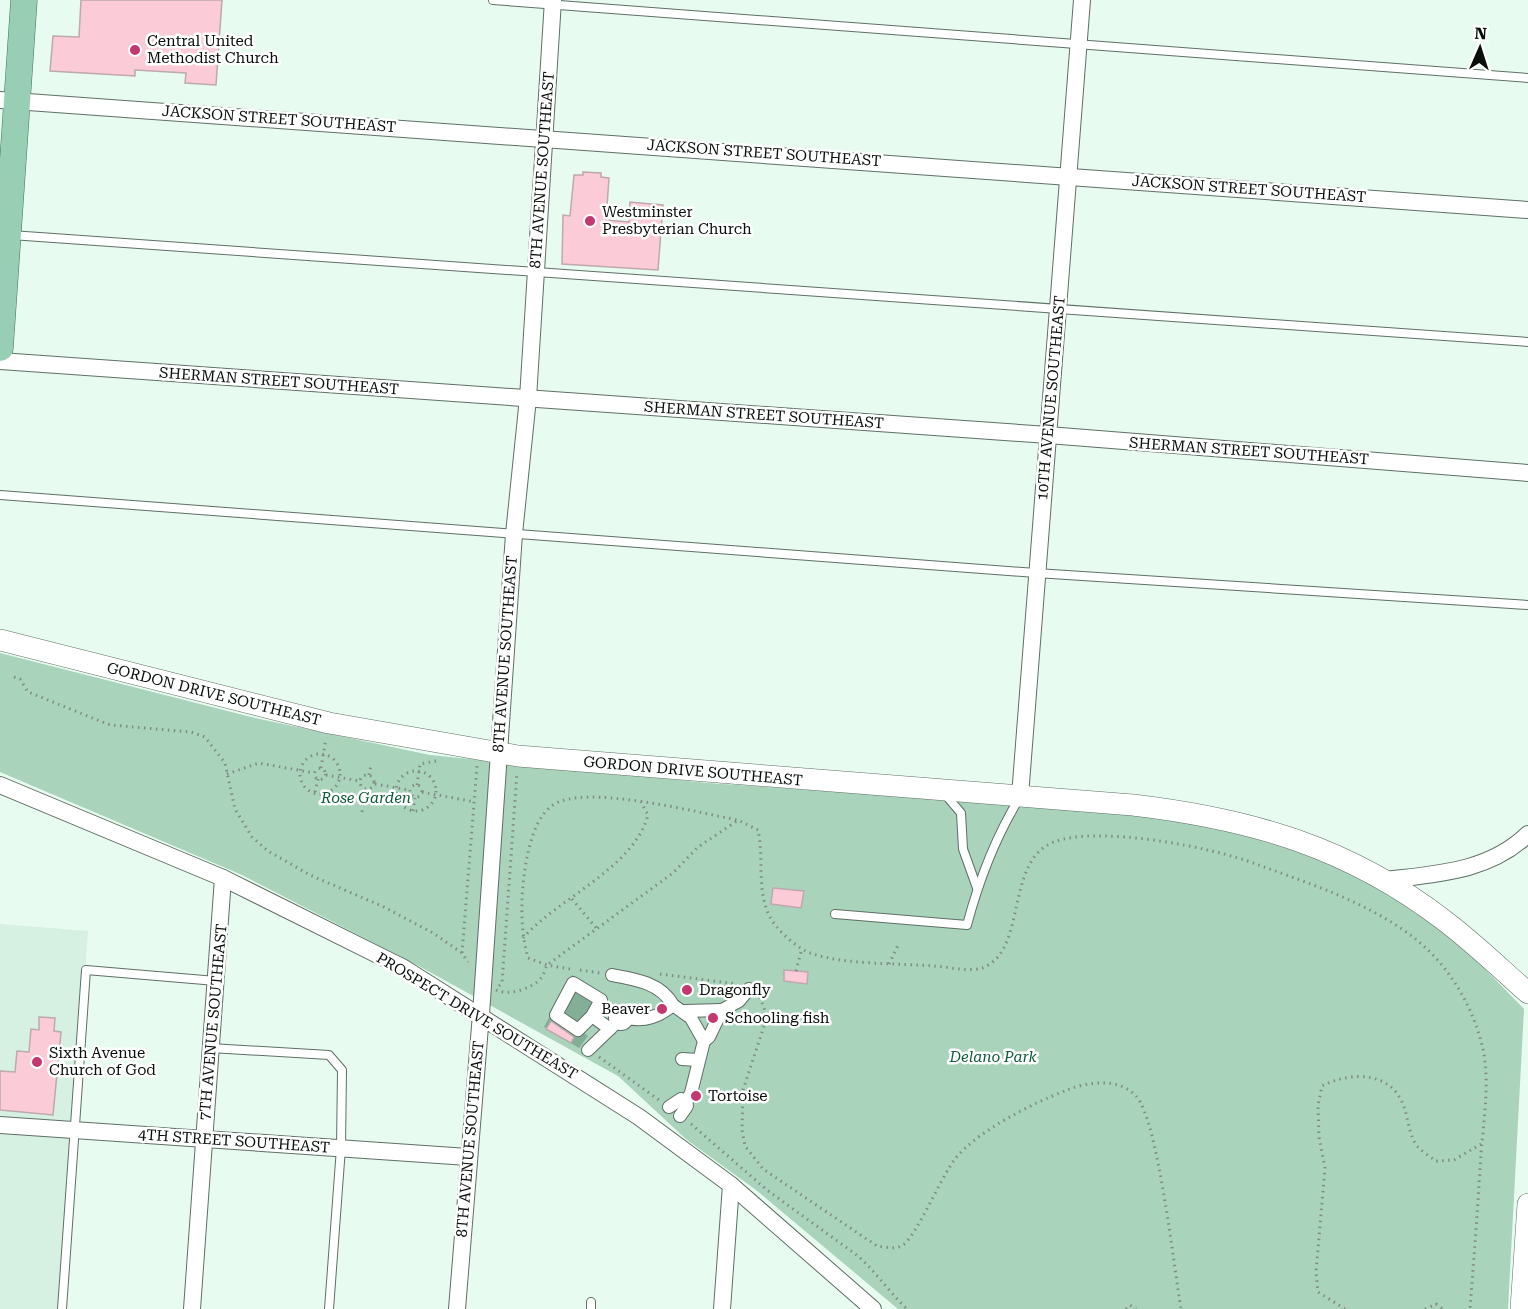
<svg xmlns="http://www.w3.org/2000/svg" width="1528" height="1309" font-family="'Roboto Serif',serif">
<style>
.built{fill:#d6f0e1}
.green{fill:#a9d3bb}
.water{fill:#84af97}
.building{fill:#fccbd8;stroke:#bda9ae;stroke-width:1.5}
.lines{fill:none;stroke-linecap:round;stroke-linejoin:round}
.service-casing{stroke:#5f6f66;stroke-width:10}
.pedestrian-casing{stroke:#5f6f66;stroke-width:14}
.minor-casing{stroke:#5f6f66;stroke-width:18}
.tertiary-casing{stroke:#5f6f66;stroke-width:22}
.primary-casing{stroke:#3a7658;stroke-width:27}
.path{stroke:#808d86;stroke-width:3;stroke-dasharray:1.5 4.5;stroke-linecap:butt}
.service{stroke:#fff;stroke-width:8}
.pedestrian{stroke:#fff;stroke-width:12}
.minor{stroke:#fff;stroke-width:16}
.tertiary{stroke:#fff;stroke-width:21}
.primary{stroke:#98ceb4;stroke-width:26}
.poi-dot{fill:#c3386e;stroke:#fff;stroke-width:2}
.labels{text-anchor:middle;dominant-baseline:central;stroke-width:5;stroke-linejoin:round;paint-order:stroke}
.poi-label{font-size:15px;fill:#090f0b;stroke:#fff;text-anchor:start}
.street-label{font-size:15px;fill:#090f0b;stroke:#fff}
.park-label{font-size:15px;font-style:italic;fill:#0c593a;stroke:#fff}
</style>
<rect width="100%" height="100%" fill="#e8fbf0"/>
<!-- built -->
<polygon class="built" points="0,924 88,931 61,1309 0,1309"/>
<!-- green -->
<polygon class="green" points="0,653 251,717 430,755 708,783 1116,811 1192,820 1315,853 1394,895 1453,936 1524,1009 1508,1309 898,1309 756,1190 687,1140 618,1076 417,965 242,875 0,772"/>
<!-- water -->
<polygon class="water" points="572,975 604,996 583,1032 588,1036 579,1048 544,1027"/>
<!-- building -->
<g class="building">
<polygon points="81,0 222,0 216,85 185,83 186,73 135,70 135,76 50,71 53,36 79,37"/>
<polygon points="583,172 601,173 601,177 609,178 606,220 629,222 630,202 663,205 658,270 562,264 563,215 570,216 574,175 583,175"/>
<polygon points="773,888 804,891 801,908 771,904"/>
<polygon points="784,970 808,972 807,984 784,981"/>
<polygon points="39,1017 55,1018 54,1031 61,1032 53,1115 0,1110 0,1071 15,1072 17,1051 29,1052 31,1029 39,1030"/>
<polygon points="551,1021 574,1037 571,1043 546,1029"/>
</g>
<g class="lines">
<!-- service casing -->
<g class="service-casing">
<g id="service">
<polyline points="493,0 1528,78"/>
<polyline points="11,235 1528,342"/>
<polyline points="0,495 1036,573 1528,605"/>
<polyline points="944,793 961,813 963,849 977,888"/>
<path d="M835,914L967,925C979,880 996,836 1020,797"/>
<polyline points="210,1048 329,1055 342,1070 341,1148 329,1309"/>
<polyline points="62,1309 86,970 216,981"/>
<polyline points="591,1309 591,1302"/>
</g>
</g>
<!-- pedestrian casing -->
<g class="pedestrian-casing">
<g id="pedestrian">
<path d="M612,975C635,979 661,983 673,1005"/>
<polyline points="685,1011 722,1010"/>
<circle cx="621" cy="1018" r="6"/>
<polyline points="592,1016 601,1000 573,983 556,1015 578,1030 592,1016 610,1029"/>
<path d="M627,1018C644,1022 660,1016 673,1005L691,1018L704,1041L691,1093L686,1102L681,1099L669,1107"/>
<polyline points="704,1041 709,1037 722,1010 739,1001 749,989"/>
<polyline points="588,1050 615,1024"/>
<polyline points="682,1059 698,1060"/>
<polyline points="680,1116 687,1106 686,1102"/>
</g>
</g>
<!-- minor casing -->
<g class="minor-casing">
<g id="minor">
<polyline points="0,100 1528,210"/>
<polyline points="0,361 1048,435 1528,473"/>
<polyline points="0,785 223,878 404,968 639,1117 731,1185 873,1309"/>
<polyline points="1020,796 1082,0"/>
<path d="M1385,880C1436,874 1489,872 1528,834"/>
<polyline points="0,1125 468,1157"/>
<polyline points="192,1309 223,878"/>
<polyline points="457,1309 481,1014 514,534 528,398 553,0"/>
<polyline points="722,1309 731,1185"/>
</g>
</g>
<!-- tertiary casing -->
<g class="tertiary-casing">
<g id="tertiary">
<path d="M0,640L329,723L518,756L1133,805C1251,819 1349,847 1445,921C1474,943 1501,969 1528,993"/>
<polyline points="1521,1309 1528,1204"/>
</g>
</g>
<!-- primary casing -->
<g class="primary-casing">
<polyline id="primary" points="0,348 24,0"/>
</g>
<!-- path -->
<g class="path">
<polyline points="14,677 20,679 28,692 110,725 191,732 205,737 225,763 235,809 252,837 268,851 310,875 384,907 433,933 462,953 468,962"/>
<circle cx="320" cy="774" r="20"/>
<polyline points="321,768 326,739"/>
<circle cx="320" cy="774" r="5.5"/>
<circle cx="416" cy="791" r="20"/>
<polyline points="227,774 259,763 314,773"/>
<circle cx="367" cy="782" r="7"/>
<polyline points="326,775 360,781"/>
<polyline points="369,775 371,765"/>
<polyline points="375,784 409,790"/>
<circle cx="416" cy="791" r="6"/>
<polyline points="417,785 420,764 436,761"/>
<polyline points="315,792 318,779"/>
<polyline points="422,792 475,802"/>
<polyline points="413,811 415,798"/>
<polyline points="362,812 366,789"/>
<polyline points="572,899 597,929"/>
<path d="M523,938C557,899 634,868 648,815L641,802"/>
<polyline points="462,953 477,766"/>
<polyline points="889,964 899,943"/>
<path d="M570,969L547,965L528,958C519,925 521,890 527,857C531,839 537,816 553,805C584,783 699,813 738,820L758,830C765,861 754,899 776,926C783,935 799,949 810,953C844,965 897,963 934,966C948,967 963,971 978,969C983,969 989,965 994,961C1024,934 1009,859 1054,842C1097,825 1212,847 1256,864C1308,883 1364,901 1409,934C1444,959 1470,1000 1481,1041C1491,1076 1484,1117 1481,1153C1478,1205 1474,1257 1470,1309"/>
<polyline points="580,970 600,973"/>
<polyline points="796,971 802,948"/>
<polyline points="660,974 737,984"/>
<polyline points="499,986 502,983 517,772"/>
<path d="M496,990C508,996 532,989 541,978C544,975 545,969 547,965L673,873L698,847L737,821"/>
<path d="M760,997L765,1011V1023L743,1090L742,1130L745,1146L763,1169L877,1246C886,1247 896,1250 903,1245C917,1235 941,1177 955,1159C977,1131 1033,1103 1067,1090C1088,1082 1118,1077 1136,1096C1158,1119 1174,1269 1181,1309"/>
<polyline points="599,1057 659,1100"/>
<path d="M691,1124L767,1190L858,1256C876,1272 889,1292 907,1309"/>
<polyline points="1126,1309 1130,1305 1136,1309"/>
<path d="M1345,1309L1318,1292L1316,1272L1325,1168L1319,1137L1318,1105L1322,1086C1351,1071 1392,1071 1404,1107C1408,1119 1409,1132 1415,1143C1419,1150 1429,1156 1436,1161L1454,1160L1481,1144"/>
<polyline points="1425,1309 1436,1304 1443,1309"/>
</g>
<!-- service -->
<use href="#service" class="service"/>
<!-- pedestrian -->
<use href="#pedestrian" class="pedestrian"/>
<!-- minor -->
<use href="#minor" class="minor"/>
<!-- tertiary -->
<use href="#tertiary" class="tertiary"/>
<!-- primary -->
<use href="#primary" class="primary"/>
</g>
<!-- markers -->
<g class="poi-dot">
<circle cx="135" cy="50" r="6"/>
<circle cx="590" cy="221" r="6"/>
<circle cx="687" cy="990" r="6"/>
<circle cx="662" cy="1009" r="6"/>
<circle cx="713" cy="1018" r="6"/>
<circle cx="37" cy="1062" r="6"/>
<circle cx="696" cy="1096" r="6"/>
</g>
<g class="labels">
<!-- poi labels -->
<g class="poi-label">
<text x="147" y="41">Central United<tspan x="147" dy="17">Methodist Church</tspan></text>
<text x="602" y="212">Westminster<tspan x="602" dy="17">Presbyterian Church</tspan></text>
<text x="699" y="990">Dragonfly</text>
<text x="650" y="1009" text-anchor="end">Beaver</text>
<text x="725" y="1018">Schooling fish</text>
<text x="49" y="1053">Sixth Avenue<tspan x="49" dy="17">Church of God</tspan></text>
<text x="708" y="1096">Tortoise</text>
</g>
<!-- street labels -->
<g class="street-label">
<text transform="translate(279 119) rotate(4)">JACKSON STREET SOUTHEAST</text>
<text transform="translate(764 153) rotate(4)">JACKSON STREET SOUTHEAST</text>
<text transform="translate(542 170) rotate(-86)">8TH AVENUE SOUTHEAST</text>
<text transform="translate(1249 189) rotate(4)">JACKSON STREET SOUTHEAST</text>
<text transform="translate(279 381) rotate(4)">SHERMAN STREET SOUTHEAST</text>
<text transform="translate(1051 398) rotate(-85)">10TH AVENUE SOUTHEAST</text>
<text transform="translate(764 415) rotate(4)">SHERMAN STREET SOUTHEAST</text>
<text transform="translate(1249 451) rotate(4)">SHERMAN STREET SOUTHEAST</text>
<text transform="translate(505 654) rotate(-86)">8TH AVENUE SOUTHEAST</text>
<text transform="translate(214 694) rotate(14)">GORDON DRIVE SOUTHEAST</text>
<text transform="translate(693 771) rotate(5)">GORDON DRIVE SOUTHEAST</text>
<text transform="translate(477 1016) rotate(31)">PROSPECT DRIVE SOUTHEAST</text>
<text transform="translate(213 1022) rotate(-85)">7TH AVENUE SOUTHEAST</text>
<text transform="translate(470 1139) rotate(-85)">8TH AVENUE SOUTHEAST</text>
<text transform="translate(234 1141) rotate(4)">4TH STREET SOUTHEAST</text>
</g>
<!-- park labels -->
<g class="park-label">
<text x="366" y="798">Rose Garden</text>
<text x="993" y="1057">Delano Park</text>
</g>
</g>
<!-- north arrow -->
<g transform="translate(1480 48) rotate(3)" stroke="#ffffff" stroke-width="4.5" paint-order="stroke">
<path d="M0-4.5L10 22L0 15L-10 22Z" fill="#090f0b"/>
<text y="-9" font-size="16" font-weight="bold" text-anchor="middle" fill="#090f0b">N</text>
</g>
</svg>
